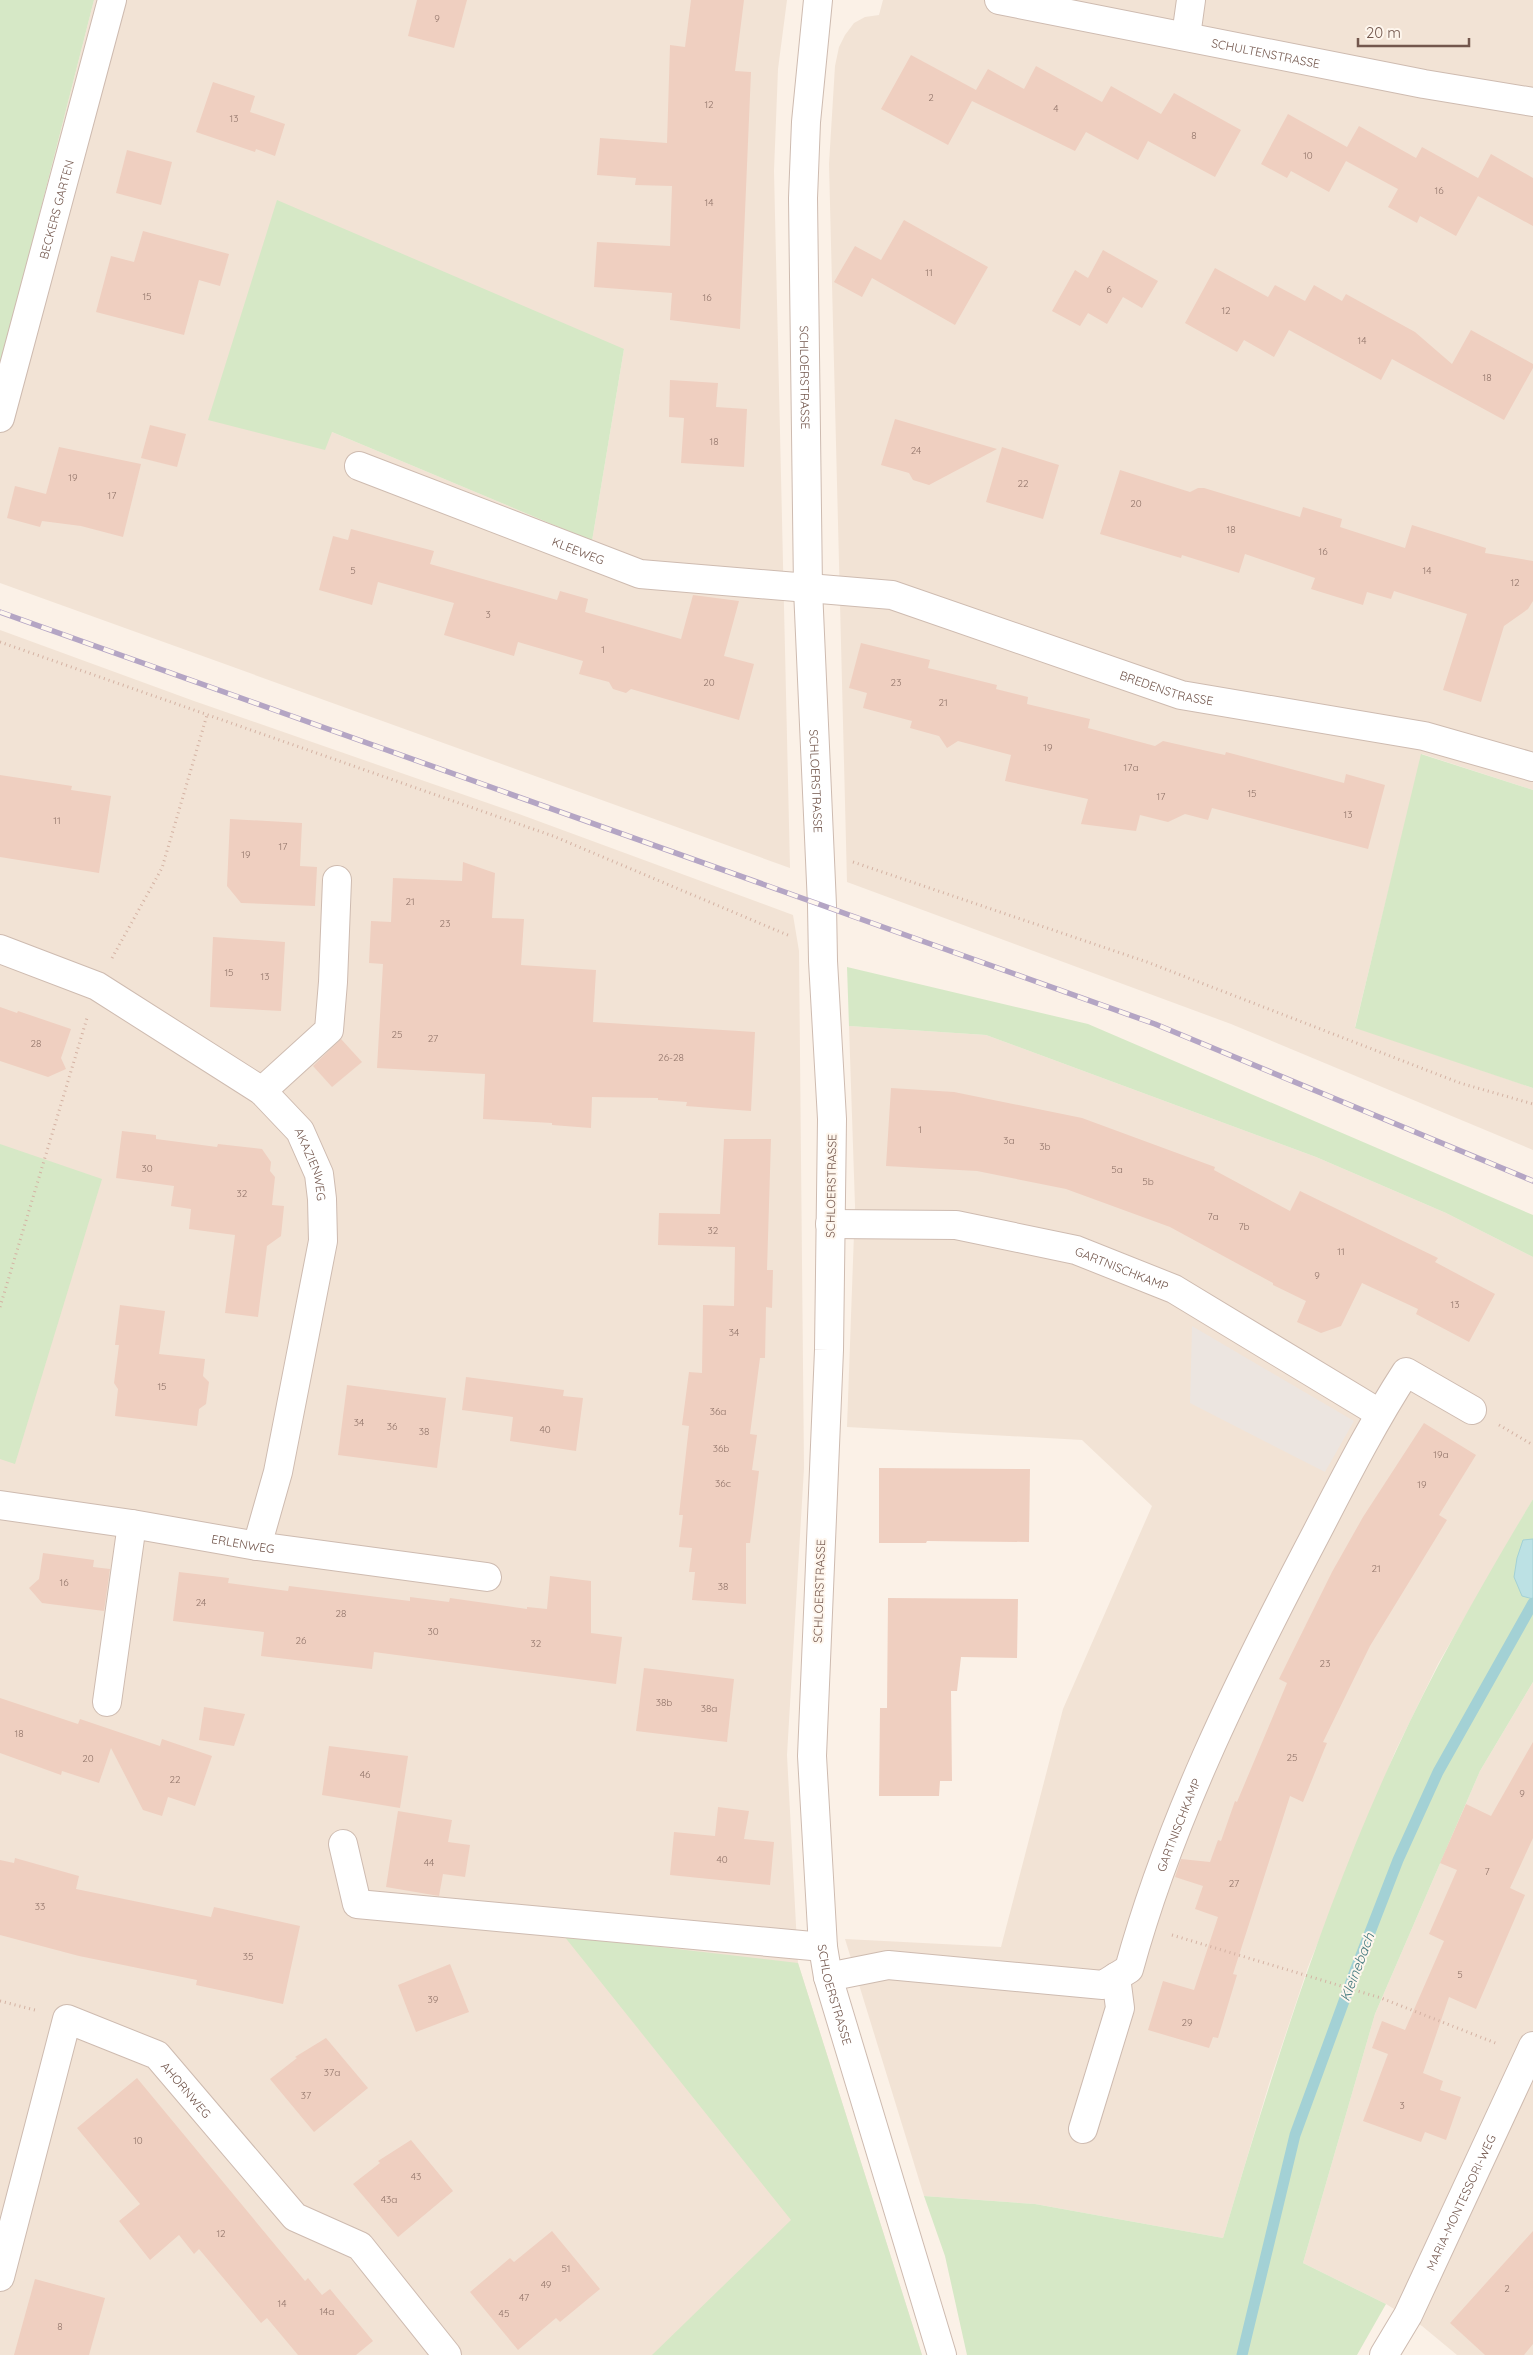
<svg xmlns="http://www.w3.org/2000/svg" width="1533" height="2355" font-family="Quicksand,sans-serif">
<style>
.residential{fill:#f2e3d5;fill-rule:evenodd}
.industrial{fill:#ece5e0}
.green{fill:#d6e8c6}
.water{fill:#bce1e4;stroke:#a3d1d5}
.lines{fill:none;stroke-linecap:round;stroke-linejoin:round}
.stream{stroke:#a3d1d5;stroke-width:11}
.building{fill:#efcfc0}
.minor-casing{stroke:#cebbb0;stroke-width:30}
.path{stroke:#d4b2a3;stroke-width:3;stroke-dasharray:1 4;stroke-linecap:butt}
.minor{stroke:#fff;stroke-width:28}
.rail-casing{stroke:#b4a5c4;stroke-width:5.5}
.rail{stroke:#fef6ed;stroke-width:4;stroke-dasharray:11;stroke-linecap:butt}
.labels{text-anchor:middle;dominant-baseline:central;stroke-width:4;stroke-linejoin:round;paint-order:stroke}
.number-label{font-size:10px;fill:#92756a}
.street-label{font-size:12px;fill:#73574d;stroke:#fef6ed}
.water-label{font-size:14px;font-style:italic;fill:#44797e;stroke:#fef6ed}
</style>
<rect width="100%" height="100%" fill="#fbf1e7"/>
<!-- residential -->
<g class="residential">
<path d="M94,0H787L778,69L774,171L790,868L0,583V369ZM624,349L592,541L332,432Z"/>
<polygon points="883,0 1533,0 1533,790 1422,754 1355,1027 1533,1088 1533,1150 1231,1024 847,882 829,164 835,66 839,47 845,35 854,23 865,17 879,15"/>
<polygon points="0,630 194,701 519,814 793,915 799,951 804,1468 787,1755 798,1963 922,2355 0,2355"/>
<polygon points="849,1026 986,1035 1316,1157 1446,1213 1533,1257 1533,1499 1438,1664 1395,1752 1308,1967 1269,2084 1223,2238 1035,2204 924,2196 845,1939 1001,1947 1063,1709 1152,1506 1082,1440 847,1427 855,1206"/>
<polygon points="1533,1682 1533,2355 1457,2355 1422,2326 1386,2304 1303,2263 1375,2014 1480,1771"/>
</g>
<!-- industrial -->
<polygon class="industrial" points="1192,1326 1354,1421 1325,1472 1190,1403"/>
<!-- green -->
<g class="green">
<polygon points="0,0 94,0 0,369"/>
<polygon points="277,200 624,349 592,541 332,432 325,450 208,420"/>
<polygon points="1421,754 1533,790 1533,1088 1355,1028"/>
<polygon points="847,967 1088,1024 1533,1215 1533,1257 1446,1213 1316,1157 986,1035 849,1026"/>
<polygon points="0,1144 102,1179 15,1464 0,1459"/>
<path d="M1533,1499V1682L1480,1771L1375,2014L1303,2263L1386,2304L1357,2355H967L945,2256L924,2196L1035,2204L1223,2238C1272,2073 1323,1908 1396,1751C1436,1664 1484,1581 1533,1499Z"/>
<polygon points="564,1936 798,1963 922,2355 652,2355 791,2220"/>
</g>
<!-- water -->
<polygon class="water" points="1533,1539 1533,1599 1522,1596 1514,1577 1517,1558 1523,1540"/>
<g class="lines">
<!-- stream -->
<polyline class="stream" points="1242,2355 1295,2135 1355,1971 1398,1860 1438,1772 1533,1603"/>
</g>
<!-- building -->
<g class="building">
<polygon points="417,0 467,0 454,48 408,36"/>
<polygon points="691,0 744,0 735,71 751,72 740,329 670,320 672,293 594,287 597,242 670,246 672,186 635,185 636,178 597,175 600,138 667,143 670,45 685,47"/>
<polygon points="911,55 976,90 988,69 1024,89 1036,66 1102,102 1111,86 1161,114 1174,93 1241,130 1215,177 1148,141 1138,160 1086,132 1075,151 972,101 948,145 881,109"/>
<polygon points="213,82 255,96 250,112 285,124 275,156 256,149 255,152 196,132"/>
<polygon points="1288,114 1347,147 1359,126 1416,158 1422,147 1478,178 1491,154 1533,178 1533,226 1478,196 1456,236 1420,216 1417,223 1388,207 1398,189 1346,161 1329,192 1291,171 1287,178 1261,164"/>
<polygon points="127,150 172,162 161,205 116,193"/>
<polygon points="904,220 988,267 955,325 872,278 862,297 834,282 855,246 881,260"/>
<polygon points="143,231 229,254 220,286 199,280 184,335 96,312 111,256 134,262"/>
<polygon points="1103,250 1158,281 1142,308 1123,297 1107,324 1088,313 1080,326 1052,311 1075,270 1088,278"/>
<polygon points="1215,268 1268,297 1275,285 1305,301 1314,285 1342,301 1346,294 1415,332 1452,364 1471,330 1533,364 1533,368 1504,420 1392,359 1381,380 1289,330 1274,357 1244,340 1237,352 1185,323"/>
<polygon points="670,380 718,383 716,407 747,409 744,467 681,463 684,418 669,417"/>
<polygon points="895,419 997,449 929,485 913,480 909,473 881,465"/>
<polygon points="150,425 186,434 177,467 141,458"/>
<polygon points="59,447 141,464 123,537 81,526 42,521 40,527 7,518 15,486 46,494"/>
<polygon points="1002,447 1059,465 1043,519 986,502"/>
<polygon points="1120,470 1190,492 1198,488 1204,488 1300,517 1303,507 1342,519 1340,527 1405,548 1412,525 1486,548 1485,553 1533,561 1533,601 1528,609 1504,626 1481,702 1443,690 1467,614 1394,591 1391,599 1367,592 1363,605 1311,589 1315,578 1245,554 1239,573 1182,555 1181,558 1100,534"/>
<polygon points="351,529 434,551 430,564 557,600 560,591 588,599 585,612 681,639 693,595 739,601 724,656 754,664 739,720 631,689 626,693 613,689 609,682 579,674 583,661 518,642 514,656 444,635 454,603 378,582 372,605 319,590 333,536 348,540"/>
<polygon points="861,643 930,660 928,668 997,685 996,689 1028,697 1027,704 1090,719 1088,728 1155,746 1163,741 1225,755 1226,752 1344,783 1346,774 1385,785 1368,849 1212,808 1208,820 1185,814 1168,822 1140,815 1136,831 1081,824 1088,799 1005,781 1011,755 958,741 947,748 939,736 910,728 912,721 863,708 867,693 849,688"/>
<polygon points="0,775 72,786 71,790 111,796 99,873 0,857"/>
<polygon points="230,819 302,823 300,866 317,867 315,906 241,903 227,886"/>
<polygon points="463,862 495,873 492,918 524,919 521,965 596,970 593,1022 755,1032 751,1111 686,1106 687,1102 658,1100 658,1098 592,1097 591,1128 552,1125 552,1123 483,1119 485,1074 377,1068 383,964 369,963 371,921 391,922 393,878 462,881"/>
<polygon points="213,937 285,942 281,1011 210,1007"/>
<polygon points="0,1007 17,1013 18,1011 71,1029 61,1058 66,1069 48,1077 0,1061"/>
<polygon points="341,1039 362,1062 332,1087 313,1066"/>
<polygon points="891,1088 954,1092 1082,1118 1215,1167 1214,1170 1290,1211 1300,1191 1438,1258 1435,1262 1495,1294 1469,1342 1416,1314 1418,1309 1362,1283 1341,1326 1321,1333 1297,1322 1306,1301 1273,1285 1273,1283 1170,1227 1066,1189 977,1171 886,1166"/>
<polygon points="122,1131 156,1135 156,1139 217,1147 218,1144 262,1149 271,1162 270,1171 275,1177 272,1205 284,1206 281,1236 267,1246 258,1317 225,1313 235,1235 189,1229 191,1209 171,1206 174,1186 116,1178"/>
<polygon points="724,1139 771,1139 767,1270 773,1270 772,1308 766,1307 765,1358 760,1358 750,1434 757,1435 752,1470 759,1471 750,1543 746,1543 746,1604 692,1600 695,1572 689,1572 692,1548 679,1547 683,1515 679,1515 689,1426 682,1425 689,1372 702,1373 703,1305 734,1306 735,1247 658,1245 659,1213 720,1214"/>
<polygon points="120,1305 165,1311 159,1354 205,1359 203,1376 209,1382 206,1404 199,1409 197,1426 115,1416 118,1389 114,1383 119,1345 115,1345"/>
<polygon points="466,1377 564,1390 563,1396 583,1398 576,1451 510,1441 513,1417 462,1410"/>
<polygon points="347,1385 446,1398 437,1468 338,1455"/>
<polygon points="1424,1423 1476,1455 1439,1515 1447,1520 1370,1646 1323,1742 1327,1743 1324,1750 1303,1802 1290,1796 1233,1974 1237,1975 1218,2038 1213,2037 1209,2048 1148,2030 1163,1981 1194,1990 1218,1917 1195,1909 1203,1886 1175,1877 1181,1859 1210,1862 1218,1840 1221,1841 1235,1801 1237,1802 1287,1683 1279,1679 1332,1572 1363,1517"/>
<polygon points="879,1468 1030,1469 1029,1542 927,1541 926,1543 879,1543"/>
<polygon points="43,1553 94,1560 93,1567 110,1569 104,1611 42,1603 29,1588 39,1579"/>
<polygon points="179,1572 229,1578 228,1583 288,1591 289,1586 410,1601 410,1597 449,1602 450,1598 527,1609 527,1607 547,1609 550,1576 591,1581 591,1633 622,1637 616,1684 374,1652 372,1669 261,1656 264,1632 173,1621"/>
<polygon points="888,1598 1018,1599 1017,1658 961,1657 957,1691 951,1691 952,1781 940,1781 939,1796 879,1796 880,1708 887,1708"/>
<polygon points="644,1668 734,1679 727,1742 636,1731"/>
<polygon points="0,1698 78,1724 80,1719 160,1746 162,1739 212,1756 195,1806 168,1797 162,1816 143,1810 111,1748 99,1783 62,1771 61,1775 0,1753"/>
<polygon points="204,1707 245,1714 234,1746 199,1740"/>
<polygon points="1533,1742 1533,1838 1510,1888 1525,1895 1476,2009 1449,1997 1423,2073 1443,2081 1440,2090 1461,2097 1446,2140 1425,2132 1421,2142 1363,2121 1388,2054 1372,2048 1382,2021 1405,2030 1444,1941 1429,1934 1457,1870 1440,1863 1466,1804 1491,1816"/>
<polygon points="329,1746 408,1756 400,1808 322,1795"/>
<polygon points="718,1807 749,1811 744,1839 774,1842 770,1885 670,1875 674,1832 715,1836"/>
<polygon points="398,1811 452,1820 448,1842 470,1845 465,1877 443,1874 439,1896 386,1887"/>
<polygon points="15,1858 79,1876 76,1889 211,1917 214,1907 300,1926 283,2004 196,1985 197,1980 79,1956 0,1935 0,1860 14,1863"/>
<polygon points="450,1964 469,2012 416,2032 398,1985"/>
<polygon points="326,2038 368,2088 314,2132 270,2079 297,2058 295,2057"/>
<polygon points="137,2078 305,2281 308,2278 322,2295 330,2289 373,2341 356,2355 298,2355 267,2318 261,2323 199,2249 194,2254 179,2235 150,2260 119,2221 140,2204 77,2128"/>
<polygon points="411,2140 453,2191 398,2237 353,2184 380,2163 378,2161"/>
<polygon points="552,2231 600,2289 560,2322 556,2318 518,2350 470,2292 510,2258 514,2262"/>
<polygon points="1533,2231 1533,2344 1524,2355 1485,2355 1450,2323"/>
<polygon points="35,2279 105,2298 89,2355 14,2355"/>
</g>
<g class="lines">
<!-- minor casing -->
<g class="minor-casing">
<g id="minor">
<path id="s1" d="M818,0L806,122L803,198L808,589L822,905L823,961L832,1119L829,1350L812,1756L823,1947L828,1977L942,2355"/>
<path id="s2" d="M999,0L1424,84L1533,102"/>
<polyline points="1186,36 1191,0"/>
<path id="s3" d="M0,418L112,0"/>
<path id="s4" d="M359,466L640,574L892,595L1181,695L1424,736L1533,767"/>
<path id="s5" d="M0,949L97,986L262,1091L300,1131L319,1174L322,1199L323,1241L278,1472L257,1546"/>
<polyline points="262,1091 329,1030 333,982 337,880"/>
<path id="s6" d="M830,1224L956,1225L1076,1250L1174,1289L1379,1413"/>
<path id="s7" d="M0,1505L132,1524L257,1546L487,1577"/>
<polyline points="107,1702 132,1524"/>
<polyline points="343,1844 357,1904 823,1947"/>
<path id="s8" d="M828,1977L888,1965L1103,1985L1129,1969C1169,1823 1237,1685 1307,1551C1339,1490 1369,1429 1406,1372L1472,1410"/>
<polyline points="1083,2129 1120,2008 1116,1977"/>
<path id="s9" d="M0,2277L67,2019L157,2055L295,2217L360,2246L447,2355"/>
<path id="s10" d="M1384,2355L1408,2315L1533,2046"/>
</g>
</g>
<!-- path -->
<g class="path">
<polyline points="0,642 553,836 790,936"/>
<polyline points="853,862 1147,962 1460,1083 1533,1104"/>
<polyline points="112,958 162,868 207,715"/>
<polyline points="0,1307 87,1018"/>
<polyline points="1499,1425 1533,1445"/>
<polyline points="1172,1935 1381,1998 1498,2044"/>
<polyline points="0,2001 35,2010"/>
</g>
<!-- minor -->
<use href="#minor" class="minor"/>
<!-- rail casing -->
<g class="rail-casing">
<polyline id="rail" points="0,612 1155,1024 1533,1181"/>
</g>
<!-- rail -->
<use href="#rail" class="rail"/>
</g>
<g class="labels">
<!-- number labels -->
<g class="number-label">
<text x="437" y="18">9</text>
<text x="931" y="97">2</text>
<text x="709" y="104">12</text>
<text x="1056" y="108">4</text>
<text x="234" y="118">13</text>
<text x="1194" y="135">8</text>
<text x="1308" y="155">10</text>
<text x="1439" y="190">16</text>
<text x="709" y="202">14</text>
<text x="929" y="272">11</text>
<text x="1109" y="289">6</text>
<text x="147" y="296">15</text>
<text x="707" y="297">16</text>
<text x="1226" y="310">12</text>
<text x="1362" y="340">14</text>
<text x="1487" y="377">18</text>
<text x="714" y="441">18</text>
<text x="916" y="450">24</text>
<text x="73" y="477">19</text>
<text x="1023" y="483">22</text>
<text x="112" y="495">17</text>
<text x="1136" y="503">20</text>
<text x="1231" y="529">18</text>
<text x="1323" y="551">16</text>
<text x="353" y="570">5</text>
<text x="1427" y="570">14</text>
<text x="1515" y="582">12</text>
<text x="488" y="614">3</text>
<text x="603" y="649">1</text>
<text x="709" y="682">20</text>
<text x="896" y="682">23</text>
<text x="943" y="702">21</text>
<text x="1048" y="747">19</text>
<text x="1131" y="767">17a</text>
<text x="1252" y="793">15</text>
<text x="1161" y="796">17</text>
<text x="1348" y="814">13</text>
<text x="57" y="820">11</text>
<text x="283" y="846">17</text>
<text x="246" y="854">19</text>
<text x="410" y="901">21</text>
<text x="445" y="923">23</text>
<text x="229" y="972">15</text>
<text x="265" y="976">13</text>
<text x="397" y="1034">25</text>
<text x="433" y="1038">27</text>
<text x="36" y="1043">28</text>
<text x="671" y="1057">26-28</text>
<text x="920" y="1129">1</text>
<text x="1009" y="1140">3a</text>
<text x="1045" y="1146">3b</text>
<text x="147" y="1168">30</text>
<text x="1117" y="1169">5a</text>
<text x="1148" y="1181">5b</text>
<text x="242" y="1193">32</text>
<text x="1213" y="1216">7a</text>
<text x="1244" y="1226">7b</text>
<text x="713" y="1230">32</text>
<text x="1341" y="1251">11</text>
<text x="1317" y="1275">9</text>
<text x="1455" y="1304">13</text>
<text x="734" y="1332">34</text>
<text x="162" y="1386">15</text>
<text x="718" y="1411">36a</text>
<text x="359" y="1422">34</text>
<text x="392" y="1426">36</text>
<text x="545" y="1429">40</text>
<text x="424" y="1431">38</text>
<text x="721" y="1448">36b</text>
<text x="1441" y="1454">19a</text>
<text x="723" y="1483">36c</text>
<text x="1422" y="1484">19</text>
<text x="1376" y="1568">21</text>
<text x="64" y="1582">16</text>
<text x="723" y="1586">38</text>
<text x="201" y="1602">24</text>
<text x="341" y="1613">28</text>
<text x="433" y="1631">30</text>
<text x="301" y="1640">26</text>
<text x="536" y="1643">32</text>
<text x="1325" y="1663">23</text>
<text x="664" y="1702">38b</text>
<text x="709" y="1708">38a</text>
<text x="19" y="1733">18</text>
<text x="1292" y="1757">25</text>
<text x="88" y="1758">20</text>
<text x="365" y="1774">46</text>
<text x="175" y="1779">22</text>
<text x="1522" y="1793">9</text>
<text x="722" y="1859">40</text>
<text x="429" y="1862">44</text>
<text x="1487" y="1871">7</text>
<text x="1234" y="1883">27</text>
<text x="40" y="1906">33</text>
<text x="248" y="1956">35</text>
<text x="1460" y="1974">5</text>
<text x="433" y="1999">39</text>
<text x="1187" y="2022">29</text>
<text x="332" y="2072">37a</text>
<text x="306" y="2095">37</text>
<text x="1402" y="2105">3</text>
<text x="138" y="2140">10</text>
<text x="416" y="2176">43</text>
<text x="389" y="2199">43a</text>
<text x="221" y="2233">12</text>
<text x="566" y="2268">51</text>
<text x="546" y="2284">49</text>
<text x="1507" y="2288">2</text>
<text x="524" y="2297">47</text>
<text x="282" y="2303">14</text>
<text x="327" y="2311">14a</text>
<text x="504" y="2313">45</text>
<text x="60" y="2326">8</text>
</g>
<!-- street labels -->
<g class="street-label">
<text stroke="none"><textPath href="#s2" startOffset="272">SCHULTENSTRASSE</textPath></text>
<text stroke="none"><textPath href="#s3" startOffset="216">BECKERS GARTEN</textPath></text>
<text stroke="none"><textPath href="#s1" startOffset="378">SCHLOERSTRASSE</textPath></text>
<text stroke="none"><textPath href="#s4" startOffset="235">KLEEWEG</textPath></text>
<text stroke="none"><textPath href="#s4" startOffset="844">BREDENSTRASSE</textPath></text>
<text stroke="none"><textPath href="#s1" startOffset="782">SCHLOERSTRASSE</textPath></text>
<text stroke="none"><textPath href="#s5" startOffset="390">AKAZIENWEG</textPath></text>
<text transform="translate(831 1186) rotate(-89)">SCHLOERSTRASSE</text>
<text stroke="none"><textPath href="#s6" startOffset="298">GARTNISCHKAMP</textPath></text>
<text stroke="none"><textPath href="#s7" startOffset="246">ERLENWEG</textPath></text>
<text transform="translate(819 1591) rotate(-88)">SCHLOERSTRASSE</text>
<text stroke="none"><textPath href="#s8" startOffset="460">GARTNISCHKAMP</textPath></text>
<text stroke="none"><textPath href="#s1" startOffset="1998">SCHLOERSTRASSE</textPath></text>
<text stroke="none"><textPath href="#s9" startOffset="409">AHORNWEG</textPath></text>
<text stroke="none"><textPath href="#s10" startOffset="171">MARIA-MONTESSORI-WEG</textPath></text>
</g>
<!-- water labels -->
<g class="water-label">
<text transform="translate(1357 1967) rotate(-69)">Kleinebach</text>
</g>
</g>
<!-- scale -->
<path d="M1358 38v8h111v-8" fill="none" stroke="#73574d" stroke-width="2.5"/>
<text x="1366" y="38" font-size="15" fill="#73574d" stroke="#fef6ed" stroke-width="4" paint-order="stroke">20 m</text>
</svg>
